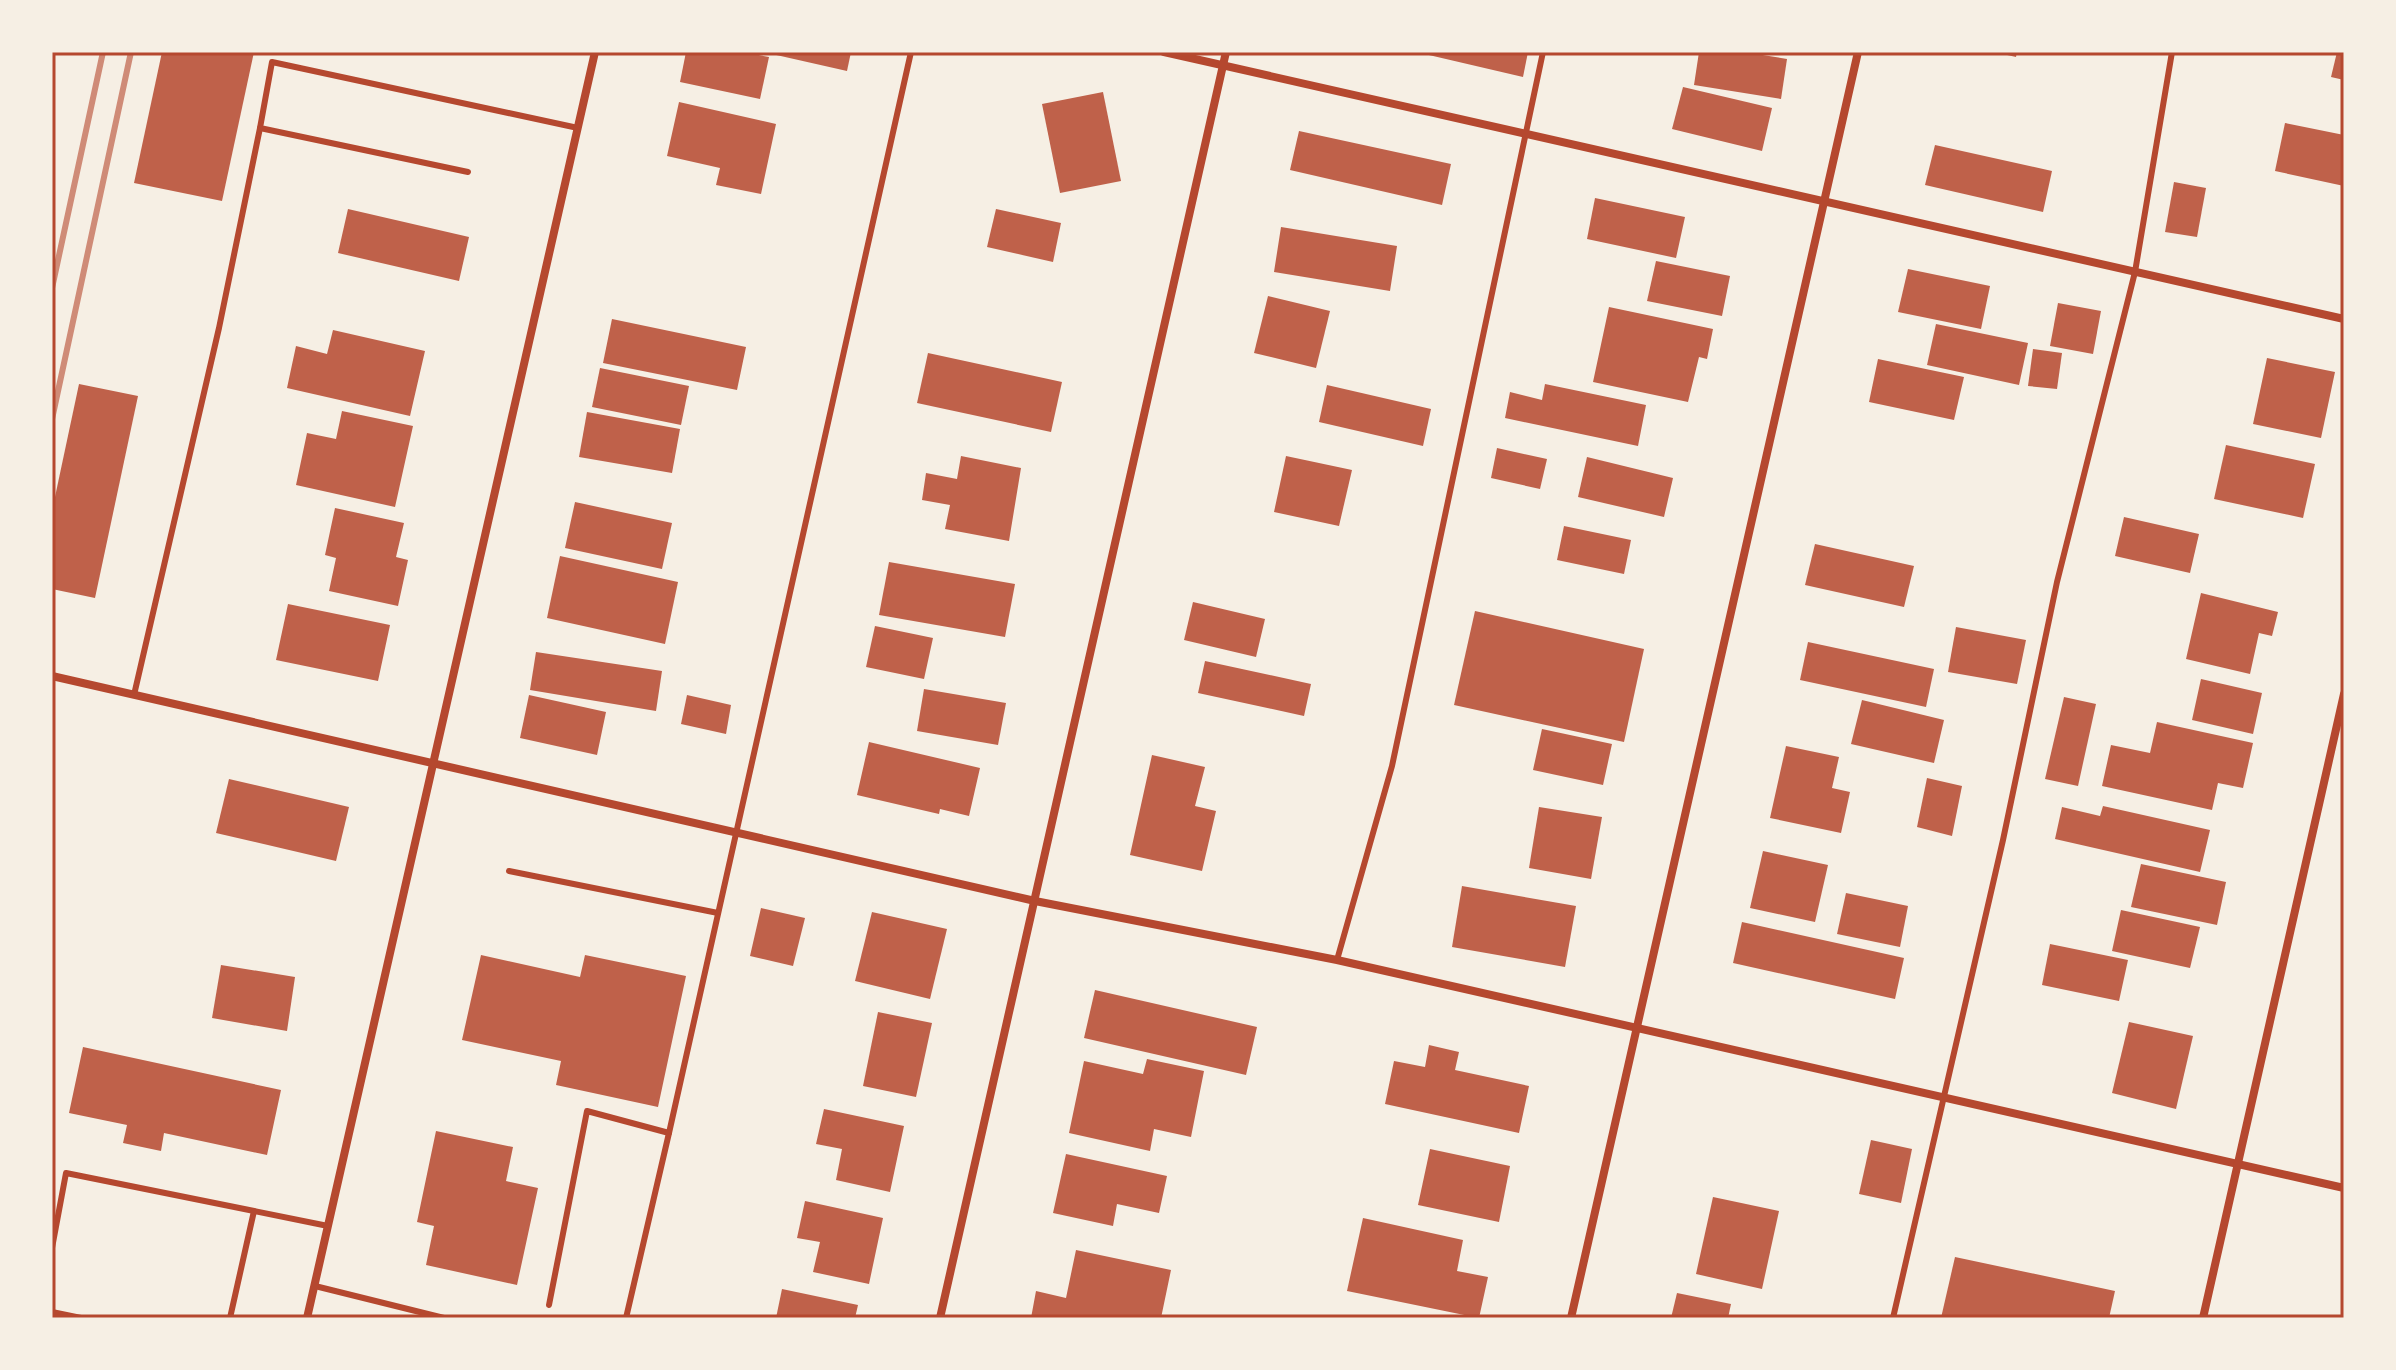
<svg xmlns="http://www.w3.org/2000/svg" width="2396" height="1370" font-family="'Work Sans',sans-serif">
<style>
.building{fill:#bf614a}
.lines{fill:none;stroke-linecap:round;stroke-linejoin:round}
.service{stroke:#b5482f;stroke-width:6}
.minor{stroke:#b5482f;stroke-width:8}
.rail{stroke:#cf8b77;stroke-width:6}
.neatline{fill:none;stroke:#b5482f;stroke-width:3}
</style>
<rect width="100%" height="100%" fill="#f6efe4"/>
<!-- building -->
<g class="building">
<polygon points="162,52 254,52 222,201 134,183"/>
<polygon points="686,52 743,52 769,57 760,99 680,82"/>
<polygon points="763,52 851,52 847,71"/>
<polygon points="1416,52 1528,52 1523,77"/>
<polygon points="1699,52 1744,52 1787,59 1781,99 1694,85"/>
<polygon points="1994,52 2017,52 2016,57"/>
<polygon points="2337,52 2344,52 2344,80 2331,77"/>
<polygon points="1683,87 1772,108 1762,151 1672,129"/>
<polygon points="1103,92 1121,181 1060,193 1042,104"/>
<polygon points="679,102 776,124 761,194 716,185 720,168 667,156"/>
<polygon points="2285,123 2344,135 2344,186 2275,171"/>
<polygon points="1299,131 1451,164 1442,205 1290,170"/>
<polygon points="1935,145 2052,171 2043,212 1925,185"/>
<polygon points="2174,182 2206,188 2197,237 2165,232"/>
<polygon points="1595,198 1685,217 1676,258 1587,239"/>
<polygon points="348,209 469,237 459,281 338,253"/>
<polygon points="996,209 1061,223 1053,262 987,247"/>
<polygon points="1281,227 1397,246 1390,291 1274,272"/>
<polygon points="1656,261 1730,276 1722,316 1647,301"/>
<polygon points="1908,269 1990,286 1981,329 1898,312"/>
<polygon points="1268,296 1330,311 1316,368 1254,353"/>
<polygon points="2058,303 2101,311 2093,354 2050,346"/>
<polygon points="1609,307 1713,329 1707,359 1699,357 1688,402 1593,382"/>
<polygon points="612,319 746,347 737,390 603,363"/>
<polygon points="1936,324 2028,343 2019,385 1927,365"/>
<polygon points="333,330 425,351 410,416 287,388 296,346 327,354"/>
<polygon points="2033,349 2062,353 2057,389 2028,386"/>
<polygon points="928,353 1062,382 1051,432 917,403"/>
<polygon points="2267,358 2335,372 2321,438 2253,424"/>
<polygon points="1878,359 1964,377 1954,420 1869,402"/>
<polygon points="600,368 689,386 681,425 592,407"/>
<polygon points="79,384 138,396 95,598 52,589 52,511"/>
<polygon points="1545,384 1646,405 1638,446 1505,418 1510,392 1542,400"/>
<polygon points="1327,385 1431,409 1423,446 1319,422"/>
<polygon points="342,411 413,426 395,507 296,485 307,433 336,439"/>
<polygon points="587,412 680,429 672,473 579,457"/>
<polygon points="2226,445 2315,464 2303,518 2214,499"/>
<polygon points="1497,448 1547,459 1540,489 1491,478"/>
<polygon points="961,456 1021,468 1009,541 945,529 950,505 922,500 926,473 957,479"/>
<polygon points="1286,456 1352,470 1339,526 1274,512"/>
<polygon points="1587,457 1673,478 1664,517 1578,497"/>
<polygon points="575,502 672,523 662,569 565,548"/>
<polygon points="335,508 404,523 396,557 408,560 398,606 329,591 336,558 325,555"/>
<polygon points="2124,517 2199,534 2190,573 2115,556"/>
<polygon points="1564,526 1631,540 1624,574 1557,560"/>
<polygon points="1815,544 1914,566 1904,607 1805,585"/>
<polygon points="560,556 678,582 665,644 547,618"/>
<polygon points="889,562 1015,584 1005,637 879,615"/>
<polygon points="2201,593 2278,612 2272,636 2259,633 2250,674 2186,659"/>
<polygon points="1193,602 1265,619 1256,657 1184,640"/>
<polygon points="288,604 390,625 378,681 276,660"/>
<polygon points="1475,611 1644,649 1624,742 1454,705"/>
<polygon points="875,626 933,638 924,679 866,667"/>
<polygon points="1956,627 2026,640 2017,684 1948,672"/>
<polygon points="1808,642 1934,669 1926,707 1800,680"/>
<polygon points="536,652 662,671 656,711 530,690"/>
<polygon points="1205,661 1311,684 1304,716 1198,693"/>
<polygon points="2201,679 2262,693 2253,734 2192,720"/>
<polygon points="924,689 1006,703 998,745 917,731"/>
<polygon points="529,695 606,712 597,755 520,738"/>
<polygon points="687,695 731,705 726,734 681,724"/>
<polygon points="2064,697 2096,704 2078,786 2045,779"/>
<polygon points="1862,700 1944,720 1934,763 1851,744"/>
<polygon points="2157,722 2253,743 2243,788 2218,783 2212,810 2102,786 2111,745 2150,753"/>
<polygon points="1542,729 1612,744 1603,785 1533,770"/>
<polygon points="869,742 980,768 969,816 940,809 939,814 857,795"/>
<polygon points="1786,746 1839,757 1832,788 1850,792 1841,833 1770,818"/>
<polygon points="1152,755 1205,767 1195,806 1216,811 1202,871 1130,855"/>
<polygon points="1927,778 1962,786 1952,836 1917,827"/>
<polygon points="229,779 349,807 336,861 216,833"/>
<polygon points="2103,806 2210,830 2200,872 2055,839 2062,807 2100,816"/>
<polygon points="1539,807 1602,817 1591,879 1529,868"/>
<polygon points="1763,851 1828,865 1815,922 1750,908"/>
<polygon points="2141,864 2226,882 2217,925 2131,907"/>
<polygon points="1462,886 1576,906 1565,967 1452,947"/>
<polygon points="1846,893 1908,906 1900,947 1837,934"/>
<polygon points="761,908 805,918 793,966 750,956"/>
<polygon points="2121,910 2200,927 2190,968 2112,951"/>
<polygon points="872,912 947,929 930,999 855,981"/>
<polygon points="1742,922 1904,958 1895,999 1733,963"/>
<polygon points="2050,944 2128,960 2119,1001 2042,985"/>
<polygon points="481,955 580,977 585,955 686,976 658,1107 556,1085 561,1061 462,1040"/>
<polygon points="221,965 295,977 287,1031 212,1018"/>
<polygon points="1095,990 1257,1027 1246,1075 1084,1038"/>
<polygon points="878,1012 932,1023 916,1097 863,1086"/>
<polygon points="2129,1022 2193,1036 2176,1109 2112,1093"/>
<polygon points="1429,1045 1459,1052 1455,1070 1529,1086 1519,1133 1385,1104 1394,1061 1425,1067"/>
<polygon points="83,1047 281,1090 267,1155 164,1133 161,1151 123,1143 127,1125 69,1113"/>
<polygon points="1147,1059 1204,1071 1191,1137 1154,1129 1150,1151 1069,1133 1084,1061 1143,1074"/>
<polygon points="824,1109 904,1126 890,1192 836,1180 842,1149 816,1144"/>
<polygon points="436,1131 513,1147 506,1181 538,1188 517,1285 426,1265 434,1226 417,1222"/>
<polygon points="1871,1140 1912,1149 1901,1203 1859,1194"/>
<polygon points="1430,1149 1510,1166 1499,1222 1418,1205"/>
<polygon points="1066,1154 1167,1176 1159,1213 1117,1204 1113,1226 1053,1213"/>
<polygon points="1713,1197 1779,1211 1762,1289 1696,1274"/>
<polygon points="805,1201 883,1218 869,1284 813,1272 820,1242 797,1238"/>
<polygon points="1363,1218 1463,1240 1457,1271 1488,1277 1479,1318 1347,1291"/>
<polygon points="1076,1250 1171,1270 1161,1318 1031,1318 1036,1291 1066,1298"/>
<polygon points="1955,1257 2115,1291 2109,1318 1941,1318"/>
<polygon points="782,1289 858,1305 855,1318 776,1318"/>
<polygon points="1677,1293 1731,1304 1728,1318 1671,1318"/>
</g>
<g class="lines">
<!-- service -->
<g class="service">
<polyline points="468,172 260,128 272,62 578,128"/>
<polyline points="134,695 219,328 260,128"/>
<polyline points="509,871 718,913"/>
<polyline points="1337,960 1392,766 1543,52"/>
<polyline points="52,1248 66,1173 328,1226"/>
<polyline points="315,1286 444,1318"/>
<polyline points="549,1305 587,1111 669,1133 911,52"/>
<polyline points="52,1312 81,1318"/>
<polyline points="230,1318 254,1211"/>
<polyline points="626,1318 669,1133"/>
<polyline points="1893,1318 2003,840 2057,582 2135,272 2172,52"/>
</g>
<!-- minor -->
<g class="minor">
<polyline points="1164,52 2344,319"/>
<polyline points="52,676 1035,901 1337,960 2344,1188"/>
<polyline points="307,1318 595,52"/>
<polyline points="940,1318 1226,52"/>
<polyline points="1571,1318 1858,52"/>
<polyline points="2203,1318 2344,694"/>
</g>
<!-- rail -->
<g class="rail">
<polyline points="52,288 103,52"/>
<polyline points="52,419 131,52"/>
</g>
</g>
<!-- border -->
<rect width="2396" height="1370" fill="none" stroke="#f6efe4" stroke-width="108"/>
<rect x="54" y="54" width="2288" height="1262" class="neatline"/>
</svg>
